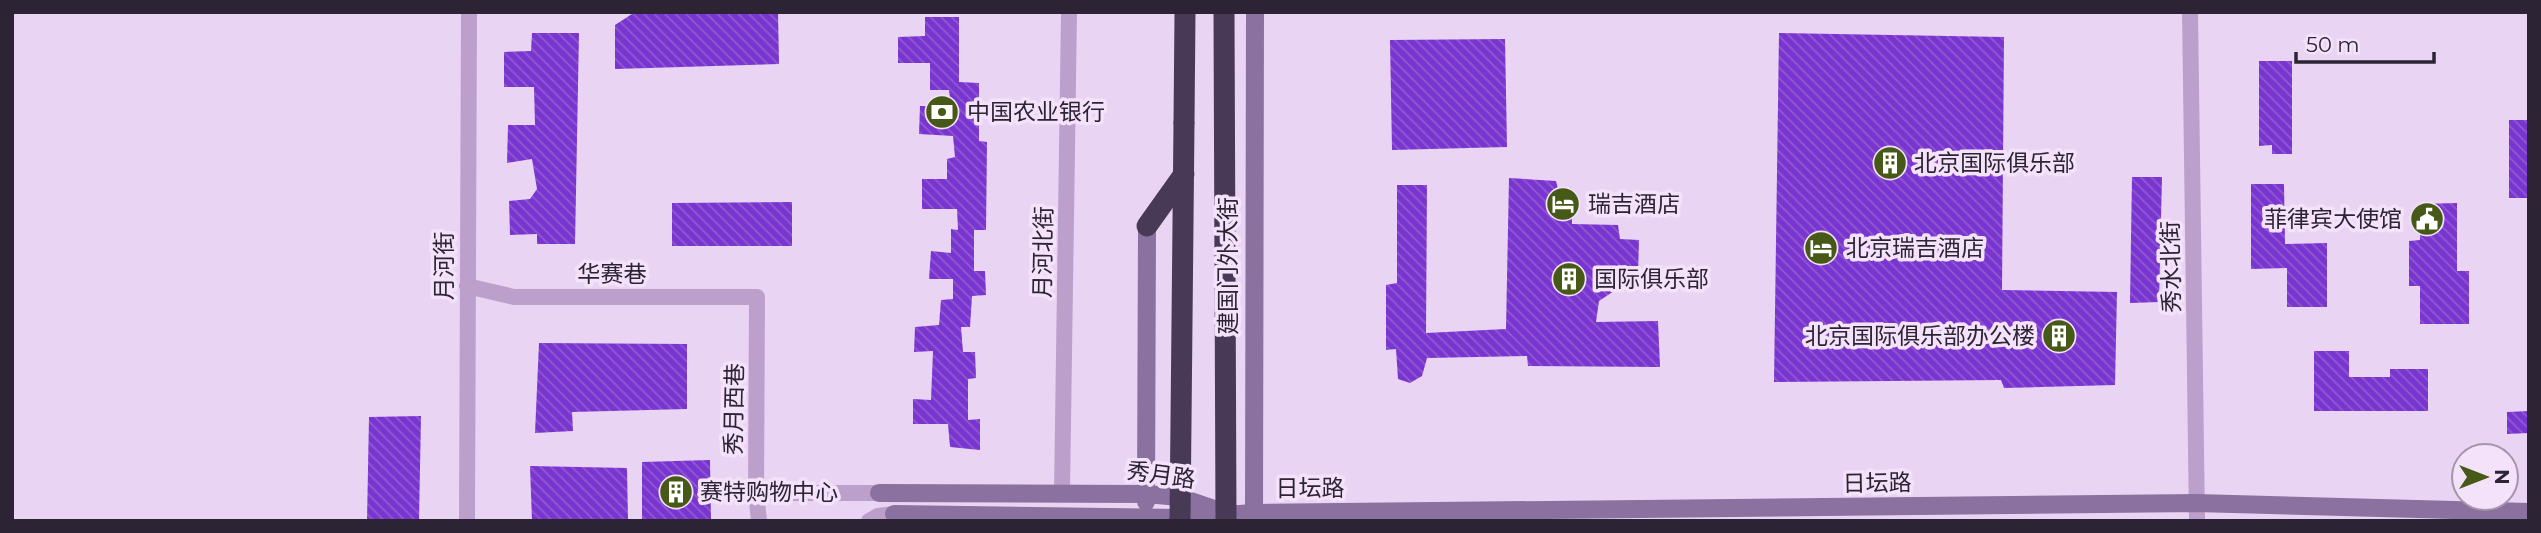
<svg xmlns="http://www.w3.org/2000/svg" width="2541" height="533" font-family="Montserrat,'Noto Sans SC',sans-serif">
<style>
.building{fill:url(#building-back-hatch)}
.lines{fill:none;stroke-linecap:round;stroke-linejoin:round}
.street{stroke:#bca0cb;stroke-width:16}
.secondary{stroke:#8b719f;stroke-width:18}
.highway{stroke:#483a56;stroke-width:21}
.highway-bridge{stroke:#483a56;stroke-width:21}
.labels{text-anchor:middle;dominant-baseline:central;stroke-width:7;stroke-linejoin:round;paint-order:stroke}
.poi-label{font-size:23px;fill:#2c2434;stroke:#f4e1fa;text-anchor:start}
.street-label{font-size:23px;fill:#2c2434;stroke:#f4e1fa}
</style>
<defs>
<pattern id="building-back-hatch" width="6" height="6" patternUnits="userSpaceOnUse" patternTransform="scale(1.75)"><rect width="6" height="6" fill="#7934d1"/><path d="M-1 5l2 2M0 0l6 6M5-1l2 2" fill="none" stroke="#8e5dcc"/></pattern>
</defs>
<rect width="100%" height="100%" fill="#ead4f3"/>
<!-- building -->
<g class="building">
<polygon points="778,12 779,64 615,69 615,25 632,14"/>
<polygon points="925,17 959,17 959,82 979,83 979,141 987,142 986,230 974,230 974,271 985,271 986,295 972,296 970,327 961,327 963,352 975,352 976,378 968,379 968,420 980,419 980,450 950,447 948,424 913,424 913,399 931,400 933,351 914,352 915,327 939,325 941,300 953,299 953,279 929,279 931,251 951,253 951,229 958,230 957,209 922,209 922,179 947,179 947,159 955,157 953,136 919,134 920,106 951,106 949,90 930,90 930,63 898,63 898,37 925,36"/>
<polygon points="532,33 579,33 575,244 537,244 537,234 510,235 509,201 530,199 537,189 532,159 507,163 508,125 535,125 534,87 504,87 504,52 531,51"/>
<polygon points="1779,33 2004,37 2002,290 2117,292 2115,385 2004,388 2001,380 1774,382"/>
<polygon points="1505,39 1507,147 1392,150 1390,40"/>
<polygon points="2259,61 2292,61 2292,154 2272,154 2272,145 2259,146"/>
<rect x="2509" y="120" width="20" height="78"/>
<polygon points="2132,177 2162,177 2159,302 2130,303"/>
<polygon points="1509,178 1556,181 1558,189 1571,188 1572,224 1618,225 1620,239 1639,240 1638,275 1599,301 1596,322 1658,321 1660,367 1528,366 1527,356 1427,358 1422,376 1410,383 1398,379 1396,349 1386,350 1386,285 1397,283 1397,185 1427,185 1426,333 1506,329"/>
<polygon points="2251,184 2284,184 2285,244 2327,243 2327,307 2287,307 2287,268 2251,269"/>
<polygon points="792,202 792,246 672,246 672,203"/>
<polygon points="2457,203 2457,271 2469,271 2469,324 2420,324 2420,286 2409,286 2409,241 2420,240 2420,204"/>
<polygon points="539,343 687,344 687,409 572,412 573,431 535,433"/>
<polygon points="2314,351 2349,351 2349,377 2390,377 2390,369 2428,369 2428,411 2314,411"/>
<polygon points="2529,411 2529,433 2507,434 2507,412"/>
<polygon points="421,416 419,521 367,521 369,417"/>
<polygon points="710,460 711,521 642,521 642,462"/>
<polygon points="530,466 627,468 628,521 532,521"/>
</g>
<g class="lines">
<!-- street -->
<g class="street">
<polyline points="2190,12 2197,521"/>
<polyline points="467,286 514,297 757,297 756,493 759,521"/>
<polyline points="1062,492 1069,12"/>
<polyline points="756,493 879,493"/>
<polyline points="467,521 469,12"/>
<polyline points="869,521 878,516 894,514"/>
</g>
<!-- secondary -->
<g class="secondary">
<polyline points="879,493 1146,494 1179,497 1220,511"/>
<polyline points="1146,502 1147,226"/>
<polyline points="894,514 1180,518 1254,513 2196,503 2529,512"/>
<polyline points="1254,521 1255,12"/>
</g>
<!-- highway -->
<g class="highway">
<polyline points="1224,12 1226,521"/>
<polyline points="1147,226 1184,174"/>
<polyline points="1180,521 1184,123"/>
</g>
<!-- highway-bridge -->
<polyline class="highway-bridge" points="1184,123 1185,12"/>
</g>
<!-- icons -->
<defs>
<g id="bank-disc" transform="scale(1.75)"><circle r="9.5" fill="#475916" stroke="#f4e1fa"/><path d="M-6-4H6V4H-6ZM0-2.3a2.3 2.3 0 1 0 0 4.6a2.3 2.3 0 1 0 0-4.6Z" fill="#fff"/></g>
<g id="building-disc" transform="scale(1.75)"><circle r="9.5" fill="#475916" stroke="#f4e1fa"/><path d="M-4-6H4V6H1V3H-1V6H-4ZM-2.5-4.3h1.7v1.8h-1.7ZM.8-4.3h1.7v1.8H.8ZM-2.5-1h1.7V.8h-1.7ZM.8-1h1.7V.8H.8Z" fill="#fff"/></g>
<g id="hotel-disc" transform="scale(1.75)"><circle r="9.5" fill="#475916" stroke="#f4e1fa"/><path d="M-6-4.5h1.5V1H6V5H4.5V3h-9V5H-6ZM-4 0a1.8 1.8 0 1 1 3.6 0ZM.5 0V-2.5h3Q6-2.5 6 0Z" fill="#fff"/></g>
<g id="civic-disc" transform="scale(1.75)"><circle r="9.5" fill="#475916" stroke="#f4e1fa"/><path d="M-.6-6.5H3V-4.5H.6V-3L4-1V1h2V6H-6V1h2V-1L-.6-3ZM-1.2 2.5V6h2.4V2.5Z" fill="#fff"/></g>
</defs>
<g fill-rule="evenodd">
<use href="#bank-disc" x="942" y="112"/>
<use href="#building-disc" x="1890" y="163"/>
<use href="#hotel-disc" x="1563" y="204"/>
<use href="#civic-disc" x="2427" y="219"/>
<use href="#hotel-disc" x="1821" y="248"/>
<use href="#building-disc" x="1569" y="279"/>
<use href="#building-disc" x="2059" y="336"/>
<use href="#building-disc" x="676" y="492"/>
</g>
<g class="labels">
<!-- poi labels -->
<g class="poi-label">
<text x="967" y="112">中国农业银行</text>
<text x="1914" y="163">北京国际俱乐部</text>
<text x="1588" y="204">瑞吉酒店</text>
<text x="2402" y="219" text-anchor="end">菲律宾大使馆</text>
<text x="1846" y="248">北京瑞吉酒店</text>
<text x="1594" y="279">国际俱乐部</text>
<text x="2035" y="336" text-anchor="end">北京国际俱乐部办公楼</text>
<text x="700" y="492">赛特购物中心</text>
</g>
<!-- street labels -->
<g class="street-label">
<text transform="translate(1043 252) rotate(-89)">月河北街</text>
<text transform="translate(444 266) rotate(-90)">月河街</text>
<text transform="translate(1228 266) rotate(-90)">建国门外大街</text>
<text transform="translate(2171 267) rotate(-91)">秀水北街</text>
<text x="612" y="274">华赛巷</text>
<text transform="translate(734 409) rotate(-89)">秀月西巷</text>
<text transform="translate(1161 475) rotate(8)">秀月路</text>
<text transform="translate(1877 483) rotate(-1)">日坛路</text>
<text x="1310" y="488">日坛路</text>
</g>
</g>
<!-- border -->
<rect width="2541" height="533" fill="none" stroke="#2c2434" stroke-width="28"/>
<!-- north arrow -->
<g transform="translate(2485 477) rotate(90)"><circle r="33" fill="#f4e1fa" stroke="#a495ab" stroke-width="2"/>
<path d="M0-5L12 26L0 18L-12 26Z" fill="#475916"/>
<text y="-10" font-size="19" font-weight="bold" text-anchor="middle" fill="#2c2434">N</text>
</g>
<!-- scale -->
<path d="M2296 52v10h138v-10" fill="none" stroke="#2c2434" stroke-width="3.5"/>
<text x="2306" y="52" font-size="21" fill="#2c2434" stroke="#f4e1fa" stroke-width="5" paint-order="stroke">50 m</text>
</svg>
